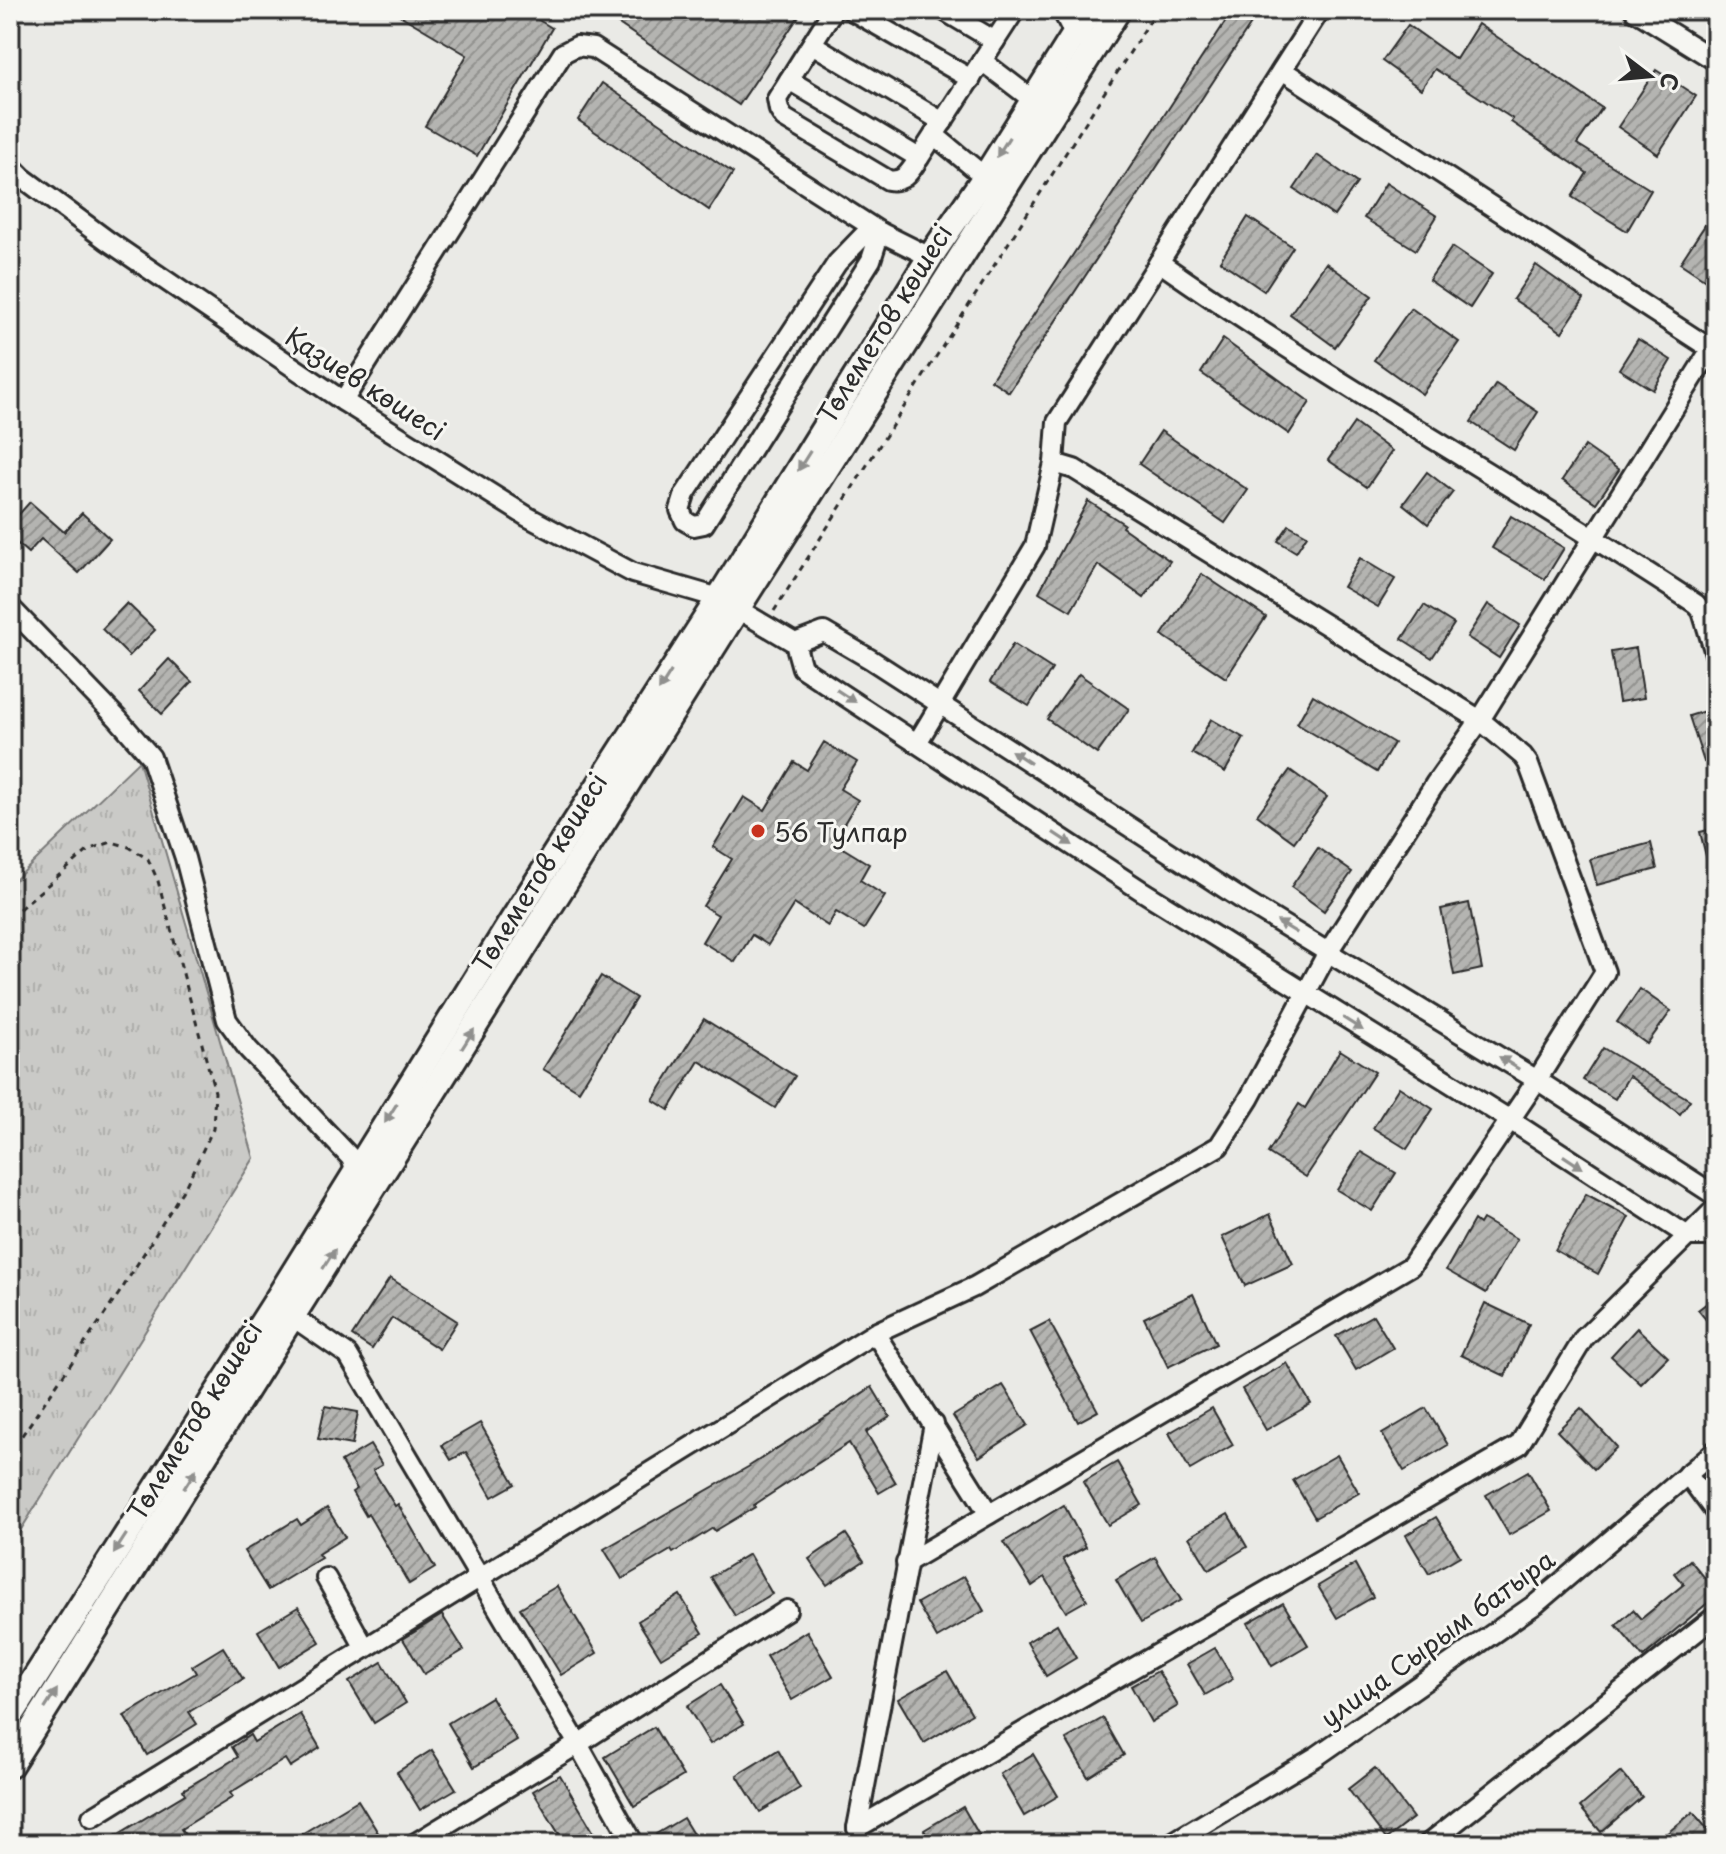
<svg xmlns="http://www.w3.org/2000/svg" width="1726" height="1854" font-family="'Playpen Sans',sans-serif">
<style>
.park{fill:url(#park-tufts);stroke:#7a7a79;stroke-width:2}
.building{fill:url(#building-hatch);stroke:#2b2b2b;stroke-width:2}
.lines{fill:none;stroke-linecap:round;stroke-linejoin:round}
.minor-casing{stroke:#2b2b2b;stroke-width:24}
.major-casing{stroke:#2b2b2b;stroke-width:30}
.path{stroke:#2b2b2b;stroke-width:3;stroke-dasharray:6 6;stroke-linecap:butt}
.minor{stroke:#f6f6f2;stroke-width:18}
.major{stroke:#f6f6f2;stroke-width:24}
.oneway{fill:#90908e}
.poi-dot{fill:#c8321e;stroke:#f6f6f2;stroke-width:3}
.labels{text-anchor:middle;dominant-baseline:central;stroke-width:6;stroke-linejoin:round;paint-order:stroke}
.street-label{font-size:26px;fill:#2b2b2b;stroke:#f6f6f2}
.poi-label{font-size:26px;fill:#2b2b2b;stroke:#f6f6f2;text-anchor:start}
</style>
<defs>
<pattern id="park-tufts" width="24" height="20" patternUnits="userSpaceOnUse" patternTransform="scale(2)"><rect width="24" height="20" fill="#cacac7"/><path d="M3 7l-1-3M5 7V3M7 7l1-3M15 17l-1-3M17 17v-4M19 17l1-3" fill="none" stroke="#aeaeab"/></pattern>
<pattern id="building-hatch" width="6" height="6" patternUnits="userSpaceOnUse" patternTransform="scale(2)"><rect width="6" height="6" fill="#b4b4b1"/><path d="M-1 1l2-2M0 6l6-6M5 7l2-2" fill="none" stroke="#939390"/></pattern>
</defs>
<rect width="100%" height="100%" fill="#eaeae6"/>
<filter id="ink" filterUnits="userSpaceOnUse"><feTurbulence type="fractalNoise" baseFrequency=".0125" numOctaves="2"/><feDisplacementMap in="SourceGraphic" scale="16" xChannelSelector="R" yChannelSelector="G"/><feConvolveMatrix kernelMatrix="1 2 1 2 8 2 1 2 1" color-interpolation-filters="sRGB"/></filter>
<g filter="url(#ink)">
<!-- park -->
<polygon class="park" points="139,761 254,1158 10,1547 10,885"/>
<!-- building -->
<g class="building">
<polygon points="391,10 522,10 552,28 477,156 425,126 467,55"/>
<polygon points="598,10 803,10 739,105"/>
<polygon points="1233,10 1260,10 1009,392 991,380"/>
<polygon points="1478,24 1602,108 1577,144 1651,190 1627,231 1572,197 1587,173 1511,122 1513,119 1435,69 1421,89 1382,61 1408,25 1456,59"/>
<polygon points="1656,70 1696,96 1658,154 1618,127"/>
<polygon points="602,83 733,173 709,210 578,120"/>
<polygon points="1317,155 1357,183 1334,216 1294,189"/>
<polygon points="1386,183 1437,216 1416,250 1364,218"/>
<polygon points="1248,217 1293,247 1264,291 1220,261"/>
<polygon points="1707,222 1716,228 1716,287 1680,263"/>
<polygon points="1452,247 1492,274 1470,308 1429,280"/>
<polygon points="1326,263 1372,296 1335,347 1290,314"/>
<polygon points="1536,265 1584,299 1562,332 1513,299"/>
<polygon points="1411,308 1459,342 1422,394 1374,360"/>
<polygon points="1223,339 1310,402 1289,434 1201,373"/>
<polygon points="1638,339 1671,360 1653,390 1619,369"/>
<polygon points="1496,384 1538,412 1514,450 1471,422"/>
<polygon points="1354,423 1392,451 1367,487 1328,460"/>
<polygon points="1161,431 1248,490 1225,523 1139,464"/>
<polygon points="1585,446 1619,470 1596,503 1562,480"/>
<polygon points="1427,472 1453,492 1428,524 1403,504"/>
<polygon points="1088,501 1124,524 1122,527 1170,561 1144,598 1098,565 1071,611 1039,592"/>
<polygon points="30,502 64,532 82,513 110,539 79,573 41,539 28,553 10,537 10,524"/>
<polygon points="1511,516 1564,548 1545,579 1492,548"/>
<polygon points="1289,525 1307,535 1296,552 1278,541"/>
<polygon points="1360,558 1395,579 1378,607 1343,587"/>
<polygon points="1202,574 1266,617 1226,678 1162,635"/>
<polygon points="127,603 155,630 129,656 102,629"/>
<polygon points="1488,604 1520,625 1499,658 1467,637"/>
<polygon points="1424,605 1454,624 1432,658 1402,639"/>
<polygon points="1013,644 1052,669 1029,706 990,682"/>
<polygon points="1636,648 1644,698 1619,702 1611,652"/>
<polygon points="169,659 192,682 162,714 139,691"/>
<polygon points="1079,674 1129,709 1097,754 1047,719"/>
<polygon points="1313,695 1394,743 1377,772 1297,724"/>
<polygon points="1708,710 1716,737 1716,758 1704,762 1689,716"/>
<polygon points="1211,719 1244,738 1225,772 1192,753"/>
<polygon points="824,742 857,762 840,789 858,800 833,842 869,864 860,880 885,896 864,929 836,912 828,926 794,904 768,945 752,935 735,962 702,942 718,915 703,906 732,859 713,847 744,797 765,810 794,762 807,770"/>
<polygon points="1290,770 1327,797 1294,842 1257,815"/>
<polygon points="1716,828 1716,875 1711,876 1700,832"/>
<polygon points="1651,843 1657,869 1597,885 1590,859"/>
<polygon points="1318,848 1352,872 1324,911 1291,887"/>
<polygon points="1469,903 1482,969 1454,975 1441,909"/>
<polygon points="601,976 636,998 579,1091 543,1069"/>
<polygon points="1640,989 1671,1011 1647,1044 1617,1022"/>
<polygon points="704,1019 795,1076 775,1108 699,1061 669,1110 653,1100"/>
<polygon points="1603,1048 1623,1060 1690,1100 1680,1114 1629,1076 1615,1099 1583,1080"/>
<polygon points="1340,1050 1375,1072 1306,1177 1268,1153 1299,1104 1305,1108"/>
<polygon points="1399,1087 1433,1109 1407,1149 1373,1128"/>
<polygon points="1361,1152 1396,1173 1372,1211 1337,1190"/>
<polygon points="1586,1194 1629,1217 1598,1274 1555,1250"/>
<polygon points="1270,1214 1293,1264 1245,1286 1222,1237"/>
<polygon points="1482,1219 1517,1239 1486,1293 1446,1270 1474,1220 1479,1224"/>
<polygon points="390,1278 457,1321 439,1349 392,1318 372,1349 352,1336"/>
<polygon points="1193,1294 1216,1344 1168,1367 1144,1318"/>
<polygon points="1716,1296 1716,1332 1698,1310"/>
<polygon points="1485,1303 1529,1324 1505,1376 1461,1355"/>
<polygon points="1373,1315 1393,1348 1356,1370 1336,1336"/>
<polygon points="1049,1321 1098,1411 1078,1422 1030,1331"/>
<polygon points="1637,1328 1668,1357 1641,1384 1611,1356"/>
<polygon points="1287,1363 1311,1404 1266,1430 1242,1389"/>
<polygon points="1003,1385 1028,1425 979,1457 953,1416"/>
<polygon points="872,1387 890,1417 866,1432 896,1483 879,1493 849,1443 754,1505 755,1507 715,1531 713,1528 673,1553 671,1550 622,1579 604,1549 748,1467"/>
<polygon points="325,1406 358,1412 352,1445 318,1439"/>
<polygon points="1212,1408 1233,1445 1190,1470 1169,1433"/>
<polygon points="1426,1408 1448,1445 1404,1471 1382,1434"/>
<polygon points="1581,1408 1617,1447 1594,1469 1557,1431"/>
<polygon points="480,1423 515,1484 492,1497 466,1452 451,1460 442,1445"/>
<polygon points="370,1445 382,1465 373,1470 395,1506 398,1504 435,1568 409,1584 368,1514 366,1516 352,1492 357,1489 341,1462"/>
<polygon points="1337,1455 1359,1493 1315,1518 1293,1480"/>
<polygon points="1117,1462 1142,1505 1108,1525 1083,1482"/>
<polygon points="1528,1471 1551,1511 1509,1535 1486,1495"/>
<polygon points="1064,1505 1086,1547 1063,1559 1087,1600 1066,1612 1045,1577 1032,1586 1004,1542"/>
<polygon points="327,1508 345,1537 318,1554 321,1558 268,1590 244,1551 297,1519 301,1525"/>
<polygon points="1228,1514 1247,1547 1209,1570 1189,1537"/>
<polygon points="1436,1517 1460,1556 1429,1574 1406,1535"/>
<polygon points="846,1534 864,1561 827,1585 809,1559"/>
<polygon points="749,1554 772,1594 735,1616 711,1577"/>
<polygon points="1155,1557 1181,1600 1141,1623 1116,1580"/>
<polygon points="1690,1560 1716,1591 1716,1596 1643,1657 1616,1625 1633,1610 1641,1619 1684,1584 1675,1573"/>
<polygon points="1355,1564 1373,1597 1337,1618 1318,1586"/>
<polygon points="964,1576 984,1611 937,1638 917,1603"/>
<polygon points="557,1586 597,1653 561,1675 520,1608"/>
<polygon points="680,1595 703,1633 661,1658 638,1621"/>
<polygon points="1283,1603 1308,1645 1272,1666 1248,1623"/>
<polygon points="298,1607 320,1642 279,1667 258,1631"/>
<polygon points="442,1615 464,1650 424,1674 403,1639"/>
<polygon points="1057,1624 1076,1658 1046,1676 1027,1642"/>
<polygon points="807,1631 833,1676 792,1700 766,1656"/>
<polygon points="223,1647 243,1679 189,1712 197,1724 147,1755 124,1716 196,1673 192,1666"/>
<polygon points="1215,1648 1233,1679 1205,1695 1187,1664"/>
<polygon points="382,1662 406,1703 374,1723 349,1682"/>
<polygon points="947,1671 972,1714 924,1743 898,1699"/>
<polygon points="1158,1671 1178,1706 1151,1722 1131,1686"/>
<polygon points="720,1685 744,1724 710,1744 687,1706"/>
<polygon points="491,1697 517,1741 474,1767 448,1723"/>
<polygon points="300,1714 320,1748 290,1767 285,1759 230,1793 233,1797 181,1829 185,1835 170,1844 102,1844 185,1794 183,1790 238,1757 232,1747 250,1735 254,1742"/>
<polygon points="1103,1718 1124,1755 1088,1777 1066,1739"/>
<polygon points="654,1727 683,1776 634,1806 605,1757"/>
<polygon points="432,1750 456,1789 420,1810 397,1772"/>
<polygon points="778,1750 800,1788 760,1812 737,1775"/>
<polygon points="1033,1754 1058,1796 1024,1816 1000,1774"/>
<polygon points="1375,1768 1413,1818 1386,1839 1348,1789"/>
<polygon points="1621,1772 1642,1797 1601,1832 1580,1807"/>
<polygon points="560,1775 597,1838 587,1844 565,1844 533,1791"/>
<polygon points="358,1800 380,1836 366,1844 285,1844"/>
<polygon points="963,1807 979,1835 964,1844 932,1844 924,1830"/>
<polygon points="1693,1812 1714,1837 1705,1844 1675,1844 1666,1834"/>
<polygon points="683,1818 699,1844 663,1844 656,1834"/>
</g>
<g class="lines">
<!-- minor casing -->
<g class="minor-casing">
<g id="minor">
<path d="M833,10L777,99L779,110L784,118L888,180C905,183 910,171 919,158L1015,10"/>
<polyline points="851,10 971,79"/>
<polyline points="943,10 995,41"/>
<polyline points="1062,10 1074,34 1084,38"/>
<polyline points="1634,10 1716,61"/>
<polyline points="812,44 943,122"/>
<polyline points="982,61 1033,100"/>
<polyline points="1282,70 1711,349"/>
<polyline points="789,80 919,158"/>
<polyline points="934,135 985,177"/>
<polyline points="10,165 23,178 108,241 343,401 528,517 633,573 719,598 795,643 802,668 1142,891 1510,1120 1688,1236 1716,1236"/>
<polygon points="880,232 871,260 704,524 694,526 685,521 680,510 685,494 837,263 864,235"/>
<path d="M1159,262C1333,384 1519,487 1696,604L1702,611L1716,657"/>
<polyline points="343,401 563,53 577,46 593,48 880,232 930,257"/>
<polyline points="1054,463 1057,422 1320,10"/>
<polyline points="10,607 118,719 151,757 185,858 227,1020 248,1049 351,1158 355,1170"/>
<polyline points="795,643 824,632 870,659 1249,904 1537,1080 1716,1196"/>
<polyline points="293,1317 348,1355 578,1744 634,1844"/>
<polyline points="875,1333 989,1514"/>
<polyline points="1687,1474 1716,1513"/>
<polyline points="906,1563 1411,1266 1537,1080 1605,972 1528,763 1523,756 1480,720 1074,469 1054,463 1035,546 917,743"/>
<polyline points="326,1578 365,1648"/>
<polyline points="92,1817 875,1333 974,1287 1219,1146 1249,1099 1328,952 1435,784 1480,720 1716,341"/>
<polyline points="857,1828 1519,1445 1584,1338 1716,1208"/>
<polyline points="857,1828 934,1424"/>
<polyline points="414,1844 578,1744 787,1610"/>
<polyline points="1170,1844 1317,1756 1537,1603 1716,1450"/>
<polyline points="1428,1844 1716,1616"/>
</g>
</g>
<!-- major casing -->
<g class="major-casing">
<g id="major">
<polyline points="10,1717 273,1306 512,921 719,598 930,257 985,177 1090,10"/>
<polyline points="10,1765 737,609 1118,10"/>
</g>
</g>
<!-- path -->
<g class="path">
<polyline points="774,611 1157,10"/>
<polyline points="10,917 90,849 112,842 129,847 148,859 158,881 215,1092 213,1129 186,1185 122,1289 10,1453"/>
</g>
<!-- minor -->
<use href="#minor" class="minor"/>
<!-- major -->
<use href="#major" class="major"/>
</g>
<!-- one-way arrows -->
<defs><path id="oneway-solid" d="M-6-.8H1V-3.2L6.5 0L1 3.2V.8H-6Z" transform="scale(2)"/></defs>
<g class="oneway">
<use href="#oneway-solid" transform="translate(1003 147) rotate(122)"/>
<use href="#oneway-solid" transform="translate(804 461) rotate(122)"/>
<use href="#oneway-solid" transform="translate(665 681) rotate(122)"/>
<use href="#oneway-solid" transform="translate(846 696) rotate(33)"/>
<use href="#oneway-solid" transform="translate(1021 757) rotate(-147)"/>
<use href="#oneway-solid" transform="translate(1063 839) rotate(33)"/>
<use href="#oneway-solid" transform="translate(1287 927) rotate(-149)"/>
<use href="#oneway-solid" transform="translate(1353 1024) rotate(32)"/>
<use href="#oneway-solid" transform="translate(468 1039) rotate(-58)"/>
<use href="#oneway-solid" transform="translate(1509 1063) rotate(-148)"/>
<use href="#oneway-solid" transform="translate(391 1113) rotate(122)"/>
<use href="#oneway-solid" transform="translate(1573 1162) rotate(33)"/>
<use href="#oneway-solid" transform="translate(329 1259) rotate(-58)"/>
<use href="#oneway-solid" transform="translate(190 1479) rotate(-58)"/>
<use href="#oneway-solid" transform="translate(120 1544) rotate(123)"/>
<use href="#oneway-solid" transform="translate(51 1699) rotate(-58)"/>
</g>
</g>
<!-- markers -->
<circle class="poi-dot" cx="758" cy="831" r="8"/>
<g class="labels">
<!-- street labels -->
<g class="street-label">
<text transform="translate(884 323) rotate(-58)">Төлеметов көшесі</text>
<text transform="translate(366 383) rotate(33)">Қазиев көшесі</text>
<text transform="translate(539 872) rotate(-58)">Төлеметов көшесі</text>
<text transform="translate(194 1420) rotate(-58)">Төлеметов көшесі</text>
<text transform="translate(1437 1638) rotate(-36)">улица Сырым батыра</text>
</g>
<!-- poi labels -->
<g class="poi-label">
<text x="774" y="831">56 Тулпар</text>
</g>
</g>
<!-- margin -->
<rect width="1726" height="1854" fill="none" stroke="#f6f6f2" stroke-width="40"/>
<rect x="20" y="20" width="1686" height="1814" fill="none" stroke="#2b2b2b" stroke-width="3" filter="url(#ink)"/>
<!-- north arrow -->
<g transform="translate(1650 76) rotate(106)" stroke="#f6f6f2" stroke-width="6" paint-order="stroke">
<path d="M0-6L14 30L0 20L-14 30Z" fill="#2b2b2b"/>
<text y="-12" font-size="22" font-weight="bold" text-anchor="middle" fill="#2b2b2b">С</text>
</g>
</svg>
